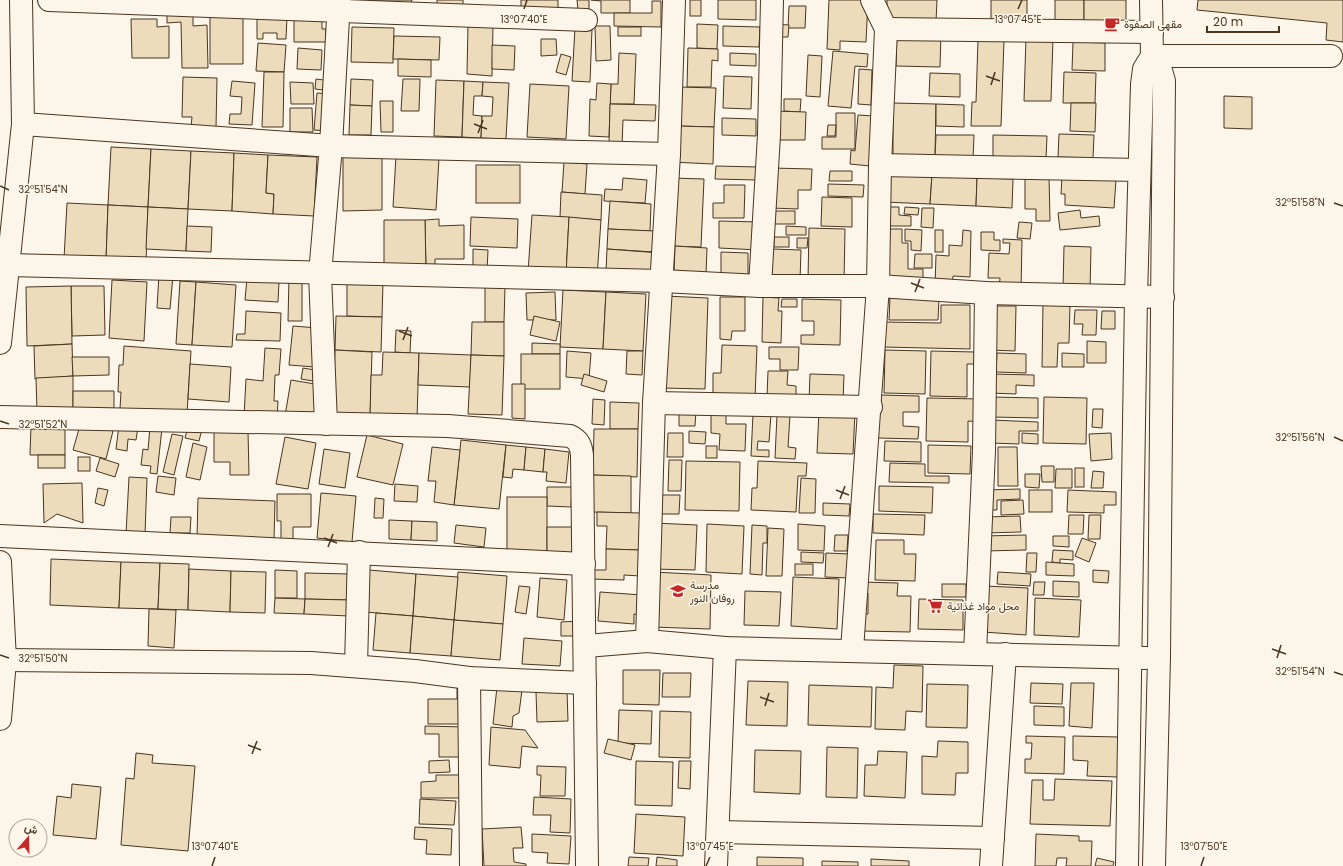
<svg xmlns="http://www.w3.org/2000/svg" width="1343" height="866" font-family="Poppins,Vazirmatn,sans-serif">
<style>
.building{fill:#ecdcbc;stroke:#4a3520}
.lines{fill:none;stroke-linecap:round;stroke-linejoin:round}
.minor-casing{stroke:#4a3520;stroke-width:24}
.minor{stroke:#fbf6e9;stroke-width:22}
.ticks{fill:none;stroke:#4a3520;stroke-width:1.5}
.labels{text-anchor:middle;dominant-baseline:central;stroke-width:3;stroke-linejoin:round;paint-order:stroke}
.poi-label{font-size:11px;fill:#4a3520;stroke:#fbf6e9;text-anchor:start}
.ticks-label{font-size:10px;text-anchor:middle;fill:#4a3520;stroke:#fbf6e9;stroke-width:3;stroke-linejoin:round;paint-order:stroke}
</style>
<rect width="100%" height="100%" fill="#fbf6e9"/>
<!-- building -->
<g class="building">
<polygon points="351,0 412,0 410,5 351,2"/>
<polygon points="437,0 463,0 463,8 437,6"/>
<polygon points="521,0 558,0 558,9 521,7"/>
<polygon points="577,0 589,0 589,10 578,10"/>
<polygon points="591,0 630,0 630,13 601,13 601,1"/>
<rect x="690" y="0" width="11" height="16"/>
<polygon points="718,0 756,0 756,20 718,19"/>
<polygon points="829,0 868,0 866,42 840,41 840,50 827,49"/>
<polygon points="887,0 937,0 936,22 887,22"/>
<rect x="991" y="0" width="36" height="29"/>
<polygon points="1055,0 1084,0 1084,28 1055,27"/>
<rect x="1084" y="0" width="42" height="28"/>
<polygon points="1198,0 1343,0 1343,42 1326,40 1327,23 1197,10"/>
<polygon points="652,1 661,1 661,27 614,26 614,13 652,13"/>
<polygon points="789,6 806,6 805,28 788,28"/>
<polygon points="193,12 193,26 207,25 208,68 182,68 181,22 167,23 167,13"/>
<polygon points="210,15 243,16 243,64 210,64"/>
<polygon points="257,17 287,17 286,39 277,39 277,33 263,33 263,39 257,39"/>
<polygon points="294,17 322,17 322,29 326,29 326,42 294,42"/>
<polygon points="131,19 157,19 157,27 169,26 169,58 132,58"/>
<polygon points="468,24 493,25 492,76 467,74"/>
<polygon points="697,24 718,25 717,49 697,48"/>
<polygon points="774,24 789,25 788,37 774,37"/>
<polygon points="595,26 610,26 611,60 596,61"/>
<polygon points="723,26 760,27 759,47 723,46"/>
<polygon points="352,27 394,28 393,63 351,62"/>
<rect x="618" y="27" width="23" height="9"/>
<polygon points="575,28 592,29 590,82 572,81"/>
<polygon points="897,32 941,32 940,67 896,66"/>
<polygon points="394,36 440,37 439,60 393,59"/>
<polygon points="1026,37 1053,38 1051,101 1024,101"/>
<polygon points="541,39 556,39 557,55 541,56"/>
<polygon points="978,40 1004,40 1001,126 971,126 972,102 976,102"/>
<polygon points="1073,42 1105,43 1105,71 1072,70"/>
<polygon points="258,43 286,45 284,72 256,71"/>
<polygon points="492,45 515,46 514,70 492,69"/>
<polygon points="298,48 322,50 321,70 297,69"/>
<polygon points="688,48 718,49 718,61 712,60 711,87 687,87"/>
<polygon points="833,51 868,54 867,67 855,66 851,108 828,106"/>
<polygon points="619,53 636,54 634,104 610,104 611,84 618,84"/>
<polygon points="730,53 756,54 756,66 730,65"/>
<polygon points="561,54 571,57 566,75 556,72"/>
<polygon points="808,55 822,56 820,97 806,96"/>
<polygon points="398,59 431,60 431,77 398,76"/>
<polygon points="859,69 872,70 871,105 858,104"/>
<polygon points="264,72 284,72 283,127 262,127"/>
<polygon points="1064,72 1096,73 1095,103 1063,103"/>
<polygon points="930,73 960,74 960,97 929,96"/>
<polygon points="724,76 752,77 751,109 723,108"/>
<polygon points="183,77 217,78 216,128 191,127 192,117 182,117"/>
<polygon points="316,79 324,80 323,90 315,89"/>
<polygon points="351,79 373,80 372,106 350,105"/>
<polygon points="403,79 420,79 419,111 401,111"/>
<polygon points="436,80 464,81 462,137 434,136"/>
<polygon points="232,81 255,83 252,125 229,124 230,114 241,114 242,97 230,96"/>
<polygon points="464,81 483,82 482,96 474,96 473,115 482,116 481,138 462,137"/>
<polygon points="290,82 313,83 314,104 291,104"/>
<polygon points="483,82 509,83 506,139 481,138 482,116 492,116 493,97 482,96"/>
<polygon points="597,83 611,84 609,137 589,136 590,99 596,100"/>
<polygon points="530,84 569,86 566,139 527,137"/>
<polygon points="679,87 716,88 714,127 678,126"/>
<polygon points="317,93 332,94 329,131 314,130"/>
<polygon points="1224,96 1252,97 1252,129 1224,128"/>
<polygon points="784,99 801,99 800,112 784,111"/>
<polygon points="380,101 393,101 393,132 381,132"/>
<polygon points="893,103 936,104 935,158 893,157"/>
<polygon points="1071,103 1096,103 1095,132 1070,131"/>
<polygon points="610,104 656,105 655,121 623,120 622,146 609,145"/>
<polygon points="936,104 964,105 964,127 936,126"/>
<polygon points="350,105 372,106 371,135 349,135"/>
<polygon points="290,108 312,108 313,132 290,132"/>
<polygon points="773,111 806,112 805,140 773,140"/>
<polygon points="836,113 855,113 855,149 822,149 822,137 836,137"/>
<polygon points="858,115 874,116 870,166 850,164 851,150 855,151"/>
<polygon points="722,118 756,119 756,136 722,135"/>
<polygon points="828,125 836,125 835,136 827,136"/>
<polygon points="678,126 714,127 713,164 671,162"/>
<polygon points="1059,134 1094,135 1093,158 1058,157"/>
<polygon points="936,135 974,135 973,159 935,158"/>
<polygon points="993,135 1047,136 1046,159 993,158"/>
<polygon points="111,147 151,149 148,207 108,205"/>
<polygon points="151,149 191,151 188,209 148,207"/>
<polygon points="191,151 234,153 232,211 188,209"/>
<polygon points="234,153 268,155 266,193 274,194 273,214 232,211"/>
<polygon points="343,154 382,154 382,210 343,211"/>
<polygon points="268,155 317,157 314,216 273,214 274,194 266,193"/>
<polygon points="396,156 439,158 436,210 393,207"/>
<polygon points="564,162 587,164 585,194 562,192"/>
<rect x="476" y="165" width="44" height="38"/>
<polygon points="716,166 758,167 757,180 715,179"/>
<polygon points="772,168 812,169 811,190 798,190 798,209 771,208"/>
<polygon points="830,171 852,171 852,181 829,181"/>
<polygon points="885,173 932,175 930,204 884,202"/>
<polygon points="932,175 977,178 976,206 930,204"/>
<polygon points="1062,176 1116,180 1114,208 1065,205 1065,194 1061,194"/>
<polygon points="1025,177 1049,177 1050,221 1036,221 1036,209 1025,209"/>
<polygon points="623,178 647,180 645,203 604,201 605,189 622,190"/>
<polygon points="671,178 704,179 701,247 668,246"/>
<polygon points="977,178 1013,179 1012,208 976,206"/>
<polygon points="828,184 864,185 863,197 828,196"/>
<polygon points="724,185 745,185 744,218 713,218 713,203 724,203"/>
<polygon points="561,192 602,195 601,220 560,217"/>
<polygon points="822,197 852,198 852,227 821,226"/>
<polygon points="610,201 651,204 650,231 608,229"/>
<polygon points="67,203 108,205 106,261 64,259"/>
<polygon points="108,205 148,207 146,263 106,261"/>
<polygon points="148,207 188,209 186,251 146,249"/>
<polygon points="887,207 899,207 899,215 911,216 911,226 886,226"/>
<polygon points="905,207 919,208 918,215 904,214"/>
<polygon points="922,208 934,208 933,228 921,227"/>
<polygon points="1080,210 1081,218 1099,216 1100,226 1060,230 1058,213"/>
<rect x="771" y="211" width="24" height="13"/>
<polygon points="532,215 569,217 566,275 528,272"/>
<polygon points="471,217 518,219 517,248 470,246"/>
<polygon points="569,217 601,220 597,277 566,275"/>
<polygon points="439,219 439,226 464,225 464,259 435,259 435,271 426,271 425,220"/>
<polygon points="384,220 425,220 426,271 384,272"/>
<polygon points="719,221 759,222 759,250 719,248"/>
<polygon points="1019,222 1032,223 1030,239 1017,238"/>
<polygon points="187,226 212,227 211,252 186,251"/>
<polygon points="786,226 806,227 806,235 786,235"/>
<polygon points="809,228 845,229 844,282 808,281"/>
<polygon points="608,229 655,231 654,252 607,249"/>
<polygon points="888,229 902,229 902,243 908,243 908,269 923,269 923,280 887,280"/>
<polygon points="905,229 922,230 921,251 911,250 911,241 905,241"/>
<rect x="935" y="230" width="8" height="22"/>
<polygon points="963,230 971,231 970,277 953,276 952,287 935,287 936,255 949,256 949,245 962,246"/>
<polygon points="981,232 994,232 994,240 1000,240 1000,251 981,250"/>
<rect x="774" y="237" width="15" height="10"/>
<polygon points="797,238 808,238 807,248 797,248"/>
<polygon points="1003,239 1022,240 1021,291 999,290 1000,278 988,278 989,253 1009,254 1010,243 1003,243"/>
<polygon points="675,246 707,248 706,275 674,274"/>
<polygon points="1064,246 1091,247 1090,291 1063,290"/>
<polygon points="473,249 488,250 487,272 473,271"/>
<polygon points="607,249 660,253 659,275 606,272"/>
<polygon points="772,249 801,250 800,281 765,280"/>
<polygon points="721,252 748,253 748,276 721,275"/>
<polygon points="915,254 932,254 932,268 914,268"/>
<polygon points="159,274 173,275 170,309 157,308"/>
<polygon points="289,277 302,278 302,321 288,321"/>
<polygon points="247,278 279,281 278,302 245,300"/>
<polygon points="112,280 147,282 144,341 109,338"/>
<polygon points="180,281 196,282 192,345 176,344"/>
<polygon points="196,282 236,285 232,347 192,345"/>
<polygon points="347,282 383,283 382,317 347,316"/>
<polygon points="71,286 104,286 105,335 72,336"/>
<polygon points="71,286 72,344 27,346 26,287"/>
<polygon points="485,287 505,287 504,322 485,322"/>
<polygon points="563,290 606,292 603,349 560,347"/>
<polygon points="555,292 556,320 527,320 526,293"/>
<polygon points="606,292 646,294 643,351 603,349"/>
<polygon points="665,296 708,298 705,389 662,388"/>
<polygon points="720,297 745,297 745,331 732,331 731,340 720,339"/>
<polygon points="763,297 779,298 778,311 782,311 781,343 762,342"/>
<polygon points="890,297 939,298 938,320 889,320"/>
<polygon points="782,299 797,299 797,307 781,307"/>
<polygon points="802,299 841,300 840,345 801,344 801,335 814,335 814,321 802,321"/>
<polygon points="1043,304 1070,305 1069,343 1058,343 1057,367 1042,367"/>
<polygon points="941,305 970,305 970,349 883,347 884,322 941,323"/>
<polygon points="991,306 1016,306 1015,351 990,350"/>
<polygon points="1075,310 1097,310 1096,335 1082,335 1083,324 1074,324"/>
<polygon points="246,311 281,313 280,341 236,340 237,334 245,334"/>
<polygon points="1102,311 1115,311 1115,329 1101,329"/>
<polygon points="336,316 382,317 381,352 335,350"/>
<polygon points="534,316 560,322 556,341 530,335"/>
<polygon points="472,322 504,322 504,356 471,355"/>
<polygon points="293,326 318,328 315,367 289,365"/>
<polygon points="396,330 411,331 410,353 395,352"/>
<polygon points="1087,341 1106,342 1106,363 1087,363"/>
<polygon points="532,343 560,344 560,354 532,354"/>
<polygon points="72,344 73,376 35,379 34,346"/>
<polygon points="722,345 757,346 755,399 713,398 713,373 721,373"/>
<polygon points="124,346 191,351 187,413 120,409 121,392 118,392 119,365 123,365"/>
<polygon points="769,347 799,347 798,370 780,370 780,359 769,359"/>
<polygon points="265,348 281,349 279,375 275,375 274,401 278,401 277,419 244,417 246,379 263,381"/>
<polygon points="335,350 372,352 370,418 333,416"/>
<polygon points="885,350 926,351 925,394 884,393"/>
<polygon points="567,351 591,353 589,379 566,377"/>
<polygon points="627,351 643,351 642,375 626,374"/>
<polygon points="931,351 975,352 974,364 967,364 967,397 930,396"/>
<polygon points="383,352 419,353 417,419 370,418 371,375 382,375"/>
<polygon points="419,353 471,355 470,387 418,385"/>
<polygon points="997,353 1026,354 1026,373 996,372"/>
<polygon points="1062,353 1084,354 1084,367 1062,367"/>
<rect x="521" y="354" width="39" height="35"/>
<polygon points="471,355 504,356 502,415 468,414"/>
<polygon points="72,357 109,357 109,375 73,376"/>
<polygon points="190,364 231,367 229,402 188,399"/>
<polygon points="303,368 321,371 319,382 301,379"/>
<polygon points="768,371 788,371 787,385 796,386 796,398 767,397"/>
<polygon points="584,374 607,381 604,392 581,385"/>
<polygon points="810,374 844,375 843,402 809,401"/>
<polygon points="991,374 1034,375 1034,386 1016,385 1016,394 990,393"/>
<polygon points="73,376 73,410 37,411 36,378"/>
<polygon points="291,380 321,385 315,421 285,416"/>
<polygon points="512,384 525,384 525,419 512,418"/>
<polygon points="73,391 114,391 114,409 73,410"/>
<polygon points="879,395 919,396 919,412 903,412 903,426 919,427 918,439 878,438"/>
<polygon points="992,397 1038,398 1038,418 992,417"/>
<polygon points="1044,397 1087,398 1086,444 1043,443"/>
<polygon points="927,398 981,399 980,422 968,421 968,442 926,441"/>
<polygon points="593,399 605,400 604,425 592,424"/>
<polygon points="610,402 639,403 638,429 610,429"/>
<polygon points="1093,409 1103,409 1102,428 1092,427"/>
<polygon points="679,410 696,410 695,426 679,426"/>
<polygon points="711,410 726,411 726,424 746,424 745,451 719,450 720,434 711,433"/>
<polygon points="819,411 855,412 853,454 817,453"/>
<polygon points="753,414 771,414 769,442 758,441 757,450 769,450 769,457 751,456"/>
<polygon points="777,415 790,415 788,447 796,448 795,459 775,458"/>
<polygon points="991,420 1038,422 1038,431 1019,431 1019,444 990,443"/>
<polygon points="81,422 113,431 106,459 73,450"/>
<polygon points="119,425 138,427 136,440 128,439 127,451 116,449"/>
<polygon points="31,426 65,426 65,455 30,455"/>
<polygon points="188,426 202,429 199,441 185,438"/>
<polygon points="150,427 162,428 157,474 150,473 151,466 141,465 143,449 148,450"/>
<polygon points="594,429 638,429 637,477 593,475"/>
<polygon points="248,431 249,475 230,475 230,462 214,462 214,432"/>
<polygon points="689,431 706,432 705,444 689,443"/>
<polygon points="668,433 683,433 683,457 667,457"/>
<polygon points="1022,433 1038,434 1038,444 1022,443"/>
<polygon points="1111,433 1112,459 1091,461 1089,434"/>
<polygon points="172,434 183,436 174,475 163,472"/>
<polygon points="367,435 403,444 393,485 357,477"/>
<polygon points="285,437 316,443 308,489 276,484"/>
<polygon points="461,440 506,445 499,509 454,505"/>
<polygon points="885,441 921,442 921,462 884,461"/>
<polygon points="193,443 207,447 200,480 186,477"/>
<polygon points="506,445 526,447 524,470 513,469 512,478 503,477"/>
<polygon points="928,445 971,446 970,474 928,473"/>
<rect x="706" y="446" width="11" height="12"/>
<polygon points="432,447 460,450 454,505 434,502 436,481 428,481"/>
<polygon points="526,447 545,449 543,472 524,470"/>
<polygon points="998,447 1017,447 1018,486 998,486"/>
<polygon points="324,449 350,453 345,488 319,484"/>
<polygon points="545,449 569,452 566,483 546,481 547,472 543,472"/>
<rect x="38" y="455" width="27" height="13"/>
<rect x="78" y="457" width="12" height="14"/>
<polygon points="100,458 119,464 115,477 96,471"/>
<polygon points="669,460 682,460 681,491 668,491"/>
<polygon points="686,461 740,462 739,511 685,510"/>
<polygon points="758,461 807,463 806,476 798,476 796,512 751,510 752,488 757,488"/>
<polygon points="890,463 925,464 925,476 949,476 949,483 889,482"/>
<polygon points="1041,466 1054,466 1054,482 1042,482"/>
<rect x="1075" y="468" width="9" height="19"/>
<polygon points="1056,469 1072,469 1072,488 1055,488"/>
<polygon points="1093,471 1104,472 1103,488 1091,488"/>
<polygon points="1025,474 1040,474 1039,488 1025,487"/>
<polygon points="593,475 631,476 631,513 592,512"/>
<polygon points="158,476 176,478 174,495 156,492"/>
<polygon points="129,477 147,478 145,535 126,534"/>
<polygon points="801,478 816,479 815,513 799,513"/>
<polygon points="82,483 83,523 57,514 44,523 43,484"/>
<polygon points="395,484 418,486 417,502 394,501"/>
<polygon points="879,486 933,487 932,513 879,511"/>
<polygon points="547,487 572,487 571,507 547,506"/>
<polygon points="98,488 108,490 104,506 95,503"/>
<polygon points="1020,489 1020,499 997,500 997,510 987,510 986,490"/>
<rect x="1029" y="490" width="23" height="22"/>
<polygon points="1068,490 1116,492 1116,505 1104,505 1104,513 1067,512"/>
<polygon points="321,493 356,496 352,542 317,538"/>
<polygon points="277,494 311,494 311,527 293,527 293,542 281,542 281,521 277,521"/>
<polygon points="655,495 680,495 679,514 655,514"/>
<rect x="507" y="497" width="40" height="56"/>
<polygon points="198,498 275,501 274,540 197,537"/>
<polygon points="375,498 384,499 383,518 374,518"/>
<polygon points="1023,500 1024,514 1001,515 1001,501"/>
<polygon points="823,503 850,504 849,516 823,515"/>
<polygon points="597,512 642,513 641,550 606,549 607,526 597,526"/>
<polygon points="873,514 925,515 924,535 873,533"/>
<polygon points="1069,515 1084,515 1083,534 1068,534"/>
<polygon points="1089,515 1101,515 1100,539 1088,539"/>
<polygon points="1020,516 1021,532 984,533 984,517"/>
<polygon points="171,517 191,517 190,533 170,533"/>
<polygon points="389,520 412,521 411,540 389,539"/>
<polygon points="412,521 437,522 437,541 411,540"/>
<polygon points="654,523 697,525 695,570 652,569"/>
<polygon points="707,524 744,526 742,574 706,572"/>
<polygon points="798,524 825,526 824,551 798,550"/>
<polygon points="456,525 486,528 484,547 454,543"/>
<polygon points="752,525 767,526 767,543 763,543 762,575 750,574"/>
<polygon points="547,527 580,527 580,554 547,553"/>
<polygon points="768,528 784,529 782,576 766,576"/>
<polygon points="835,535 848,535 847,551 834,551"/>
<polygon points="1026,535 1026,550 984,551 983,536"/>
<polygon points="1053,536 1069,536 1069,547 1053,546"/>
<polygon points="1082,538 1096,543 1089,562 1075,556"/>
<polygon points="876,540 904,540 904,554 916,554 915,581 875,580"/>
<polygon points="606,549 641,550 640,576 624,575 624,580 591,579 592,570 606,570"/>
<polygon points="1053,550 1073,551 1073,560 1060,559 1060,563 1052,562"/>
<polygon points="801,552 824,553 823,563 801,562"/>
<polygon points="826,553 850,554 849,578 825,577"/>
<polygon points="1027,553 1037,553 1036,572 1026,572"/>
<polygon points="51,559 121,562 119,608 50,605"/>
<polygon points="121,562 160,563 158,609 119,608"/>
<polygon points="1046,562 1074,564 1074,576 1046,575"/>
<polygon points="160,563 189,564 188,610 158,609"/>
<rect x="795" y="564" width="18" height="11"/>
<polygon points="189,569 231,571 230,612 188,610"/>
<polygon points="275,570 297,571 297,598 275,598"/>
<polygon points="369,570 416,574 413,616 365,612"/>
<polygon points="1093,570 1109,571 1108,583 1093,582"/>
<polygon points="231,571 266,572 265,613 230,612"/>
<polygon points="458,572 507,576 503,624 454,620"/>
<polygon points="654,572 711,575 710,629 652,627"/>
<polygon points="998,572 1031,574 1030,586 997,584"/>
<polygon points="305,573 350,574 350,600 305,599"/>
<polygon points="416,574 458,577 454,620 413,616"/>
<polygon points="793,577 839,579 837,629 791,626"/>
<polygon points="540,578 567,580 564,620 537,617"/>
<polygon points="1053,581 1079,582 1079,597 1053,596"/>
<polygon points="860,582 898,583 897,596 911,596 910,632 860,631 860,614 868,614 868,593 860,593"/>
<polygon points="1034,582 1045,582 1044,595 1033,595"/>
<rect x="942" y="584" width="24" height="13"/>
<polygon points="519,586 530,587 526,614 515,612"/>
<polygon points="985,586 1028,588 1026,635 983,632"/>
<polygon points="745,591 781,592 779,626 744,625"/>
<polygon points="600,592 642,595 641,615 634,614 634,624 598,621"/>
<polygon points="275,598 305,599 304,614 274,613"/>
<polygon points="1035,598 1081,600 1079,637 1034,635"/>
<polygon points="305,599 350,600 349,616 304,614"/>
<polygon points="919,599 963,600 963,630 918,629"/>
<polygon points="149,609 176,610 174,648 148,646"/>
<polygon points="376,613 413,616 410,653 373,650"/>
<polygon points="413,616 454,620 451,656 410,653"/>
<polygon points="454,620 503,624 500,660 451,656"/>
<polygon points="579,621 579,636 561,636 561,622"/>
<polygon points="524,638 562,641 560,666 522,664"/>
<polygon points="894,665 923,666 922,712 906,711 905,730 875,729 876,687 893,688"/>
<polygon points="623,670 660,670 659,705 623,704"/>
<polygon points="663,673 691,673 690,697 662,697"/>
<polygon points="748,681 788,682 787,726 746,725"/>
<polygon points="1031,683 1063,684 1062,704 1030,703"/>
<polygon points="1071,683 1094,683 1092,728 1069,726"/>
<polygon points="927,684 968,685 967,728 926,727"/>
<polygon points="809,685 872,687 871,727 808,725"/>
<polygon points="497,687 522,690 519,713 513,716 512,727 493,724"/>
<polygon points="457,688 465,688 465,724 428,724 428,699 457,699"/>
<polygon points="567,691 568,721 537,722 536,692"/>
<polygon points="1034,706 1064,707 1064,726 1034,725"/>
<polygon points="619,710 652,711 651,744 618,743"/>
<polygon points="660,711 691,712 690,758 659,757"/>
<polygon points="425,726 465,727 464,757 439,757 439,734 425,734"/>
<polygon points="491,727 525,730 538,748 522,746 520,768 489,765"/>
<polygon points="1026,736 1065,737 1064,774 1025,773 1025,759 1031,759 1032,743 1026,743"/>
<polygon points="1073,736 1120,737 1118,777 1087,776 1088,761 1073,760"/>
<polygon points="608,739 635,745 631,760 604,753"/>
<polygon points="938,741 968,742 968,773 956,773 955,795 922,794 922,756 937,757"/>
<polygon points="827,747 858,748 857,798 826,797"/>
<polygon points="755,750 801,751 800,794 754,792"/>
<polygon points="878,751 907,752 905,798 864,796 865,765 877,765"/>
<polygon points="136,753 153,755 152,763 195,766 188,851 121,845 126,778 134,779"/>
<polygon points="449,760 450,772 429,773 429,761"/>
<polygon points="636,761 673,762 672,806 635,805"/>
<polygon points="679,761 691,761 690,789 678,788"/>
<polygon points="537,766 566,767 565,796 540,796 541,775 537,775"/>
<polygon points="436,775 465,775 466,798 421,798 421,782 436,781"/>
<polygon points="1055,779 1112,781 1110,826 1030,824 1032,780 1043,780 1043,800 1054,800"/>
<polygon points="72,784 101,787 96,839 53,835 57,796 71,798"/>
<polygon points="534,797 571,799 570,833 550,832 551,815 533,815"/>
<polygon points="420,799 456,801 454,825 419,824"/>
<polygon points="636,814 685,817 683,856 634,853"/>
<polygon points="415,827 452,829 451,855 426,854 427,840 414,839"/>
<polygon points="521,827 523,848 513,848 514,862 526,864 526,866 484,866 482,829"/>
<polygon points="532,834 571,836 569,864 547,863 548,853 532,852"/>
<polygon points="1036,834 1079,836 1079,841 1092,841 1091,866 1066,866 1067,858 1057,858 1056,866 1035,866"/>
<polygon points="629,857 649,858 648,866 628,866"/>
<polygon points="657,857 677,860 677,866 656,866"/>
<polygon points="757,857 803,858 803,866 757,866"/>
<polygon points="1097,858 1114,862 1113,866 1095,866"/>
<polygon points="871,859 909,861 909,866 871,866"/>
<polygon points="822,861 858,862 858,866 822,866"/>
</g>
<g class="lines">
<!-- minor casing -->
<g class="minor-casing">
<g id="minor">
<polyline points="49,0 586,20"/>
<polyline points="1151,0 1152,56 1160,67 1164,81 1159,657 1154,866"/>
<polyline points="886,29 1152,32"/>
<polyline points="1152,56 1331,56"/>
<polyline points="23,124 331,146 669,154"/>
<polyline points="880,165 1139,170"/>
<polyline points="8,265 662,281 760,286 878,286 986,293 1163,297"/>
<polyline points="760,286 769,135 772,0"/>
<polyline points="0,343 23,124 21,0"/>
<polyline points="654,403 871,407"/>
<path d="M0,417L448,426L570,436C579,440 581,446 582,455L587,866"/>
<polyline points="326,424 320,274 331,146 339,0"/>
<polyline points="0,536 584,564"/>
<polyline points="0,562 5,660 0,719"/>
<polyline points="647,641 654,403 669,154 674,0"/>
<polyline points="586,646 647,641 725,648 1146,658"/>
<polyline points="852,650 878,286 880,165 886,29 872,0"/>
<polyline points="975,653 984,451 986,293"/>
<polyline points="5,660 311,663 415,671 469,678 585,683"/>
<polyline points="356,666 359,552"/>
<polyline points="469,678 471,866"/>
<polyline points="719,832 993,838"/>
<polyline points="716,866 725,648"/>
<polyline points="991,866 1005,654"/>
<polyline points="1127,866 1136,297 1142,84 1144,69 1152,56"/>
</g>
</g>
<!-- minor -->
<use href="#minor" class="minor"/>
</g>
<!-- ticks -->
<path class="ticks" d="M524,9L527,0M1018,9L1022,0M986,76L1000,81M991,85L995,72M474,124L487,129M478,133L483,120M0,186L9,190M1334,203L1343,206M911,283L924,288M915,292L920,279M399,331L412,336M403,340L408,327M0,421L9,424M1334,437L1343,441M836,490L849,495M840,499L845,486M324,538L337,543M328,547L333,534M1272,649L1286,654M0,655L9,658M1277,658L1281,645M1334,672L1343,675M760,697L774,702M765,706L769,693M248,745L261,750M252,754L257,741M212,866L215,857M706,866L710,857M1201,866L1204,857"/>
<!-- icons -->
<defs>
<g id="cafe-bare" transform="scale(1.2)"><path d="M-5.5-4.5H6V0H3Q3 3.5 0 3.5H-2.5Q-5.5 3.5-5.5 0ZM3-3.2v2h1.7v-2ZM-6 4.5H4V6H-6Z" fill="#c62828" stroke="#fbf6e9" stroke-width="2.5" paint-order="stroke"/></g>
<g id="school-bare" transform="scale(1.2)"><path d="M0-5L7-2L0 1L-7-2ZM-4 1L0 2.5L4 1V4Q0 6-4 4Z" fill="#c62828" stroke="#fbf6e9" stroke-width="2.5" paint-order="stroke"/></g>
<g id="supermarket-bare" transform="scale(1.2)"><path d="M-6-5.5h2.5l.6 2H6L4.5 2H-2.5L-4.4-4H-6ZM-1.5 3.2a1.3 1.3 0 1 0 .1 0ZM3 3.2a1.3 1.3 0 1 0 .1 0Z" fill="#c62828" stroke="#fbf6e9" stroke-width="2.5" paint-order="stroke"/></g>
</defs>
<g fill-rule="evenodd">
<use href="#cafe-bare" x="1112" y="24"/>
<use href="#school-bare" x="678" y="591"/>
<use href="#supermarket-bare" x="935" y="606"/>
</g>
<g class="labels">
<!-- poi labels -->
<g class="poi-label">
<text x="1124" y="24">مقهى الصفوة</text>
<text x="690" y="585">مدرسة<tspan x="690" dy="13">روفان النور</tspan></text>
<text x="947" y="606">محل مواد غذائية</text>
</g>
</g>
<g class="ticks-label">
<text x="524" y="23">13°07'40"E</text>
<text x="1018" y="23">13°07'45"E</text>
<text x="43" y="193">32°51'54"N</text>
<text x="1300" y="206">32°51'58"N</text>
<text x="43" y="428">32°51'52"N</text>
<text x="1300" y="441">32°51'56"N</text>
<text x="43" y="662">32°51'50"N</text>
<text x="1300" y="675">32°51'54"N</text>
<text x="215" y="850">13°07'40"E</text>
<text x="710" y="850">13°07'45"E</text>
<text x="1204" y="850">13°07'50"E</text>
</g>
<!-- north arrow -->
<g transform="translate(28 838) rotate(20)"><circle r="19" fill="#fbf6e9" stroke="#b4a999"/>
<path d="M0-3L7 15L0 10L-7 15Z" fill="#c62828"/>
<text y="-6" font-size="11" font-weight="bold" text-anchor="middle" fill="#4a3520">ش</text>
</g>
<!-- scale -->
<path d="M1207 26v6h72v-6" fill="none" stroke="#4a3520" stroke-width="2"/>
<text x="1213" y="26" font-size="12" fill="#4a3520" stroke="#fbf6e9" stroke-width="3" paint-order="stroke">20 m</text>
</svg>
